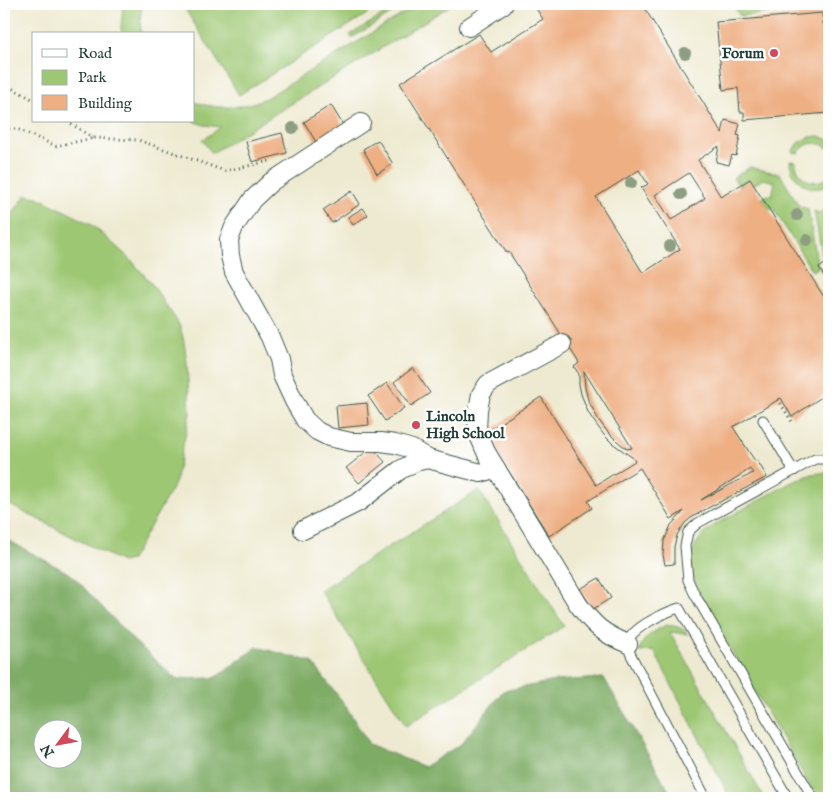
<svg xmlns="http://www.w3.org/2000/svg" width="833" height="802" font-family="'IM FELL English',serif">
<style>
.green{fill:#9ec773;stroke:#5e8254}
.forest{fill:#7eac65;stroke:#4e744c;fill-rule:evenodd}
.building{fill:#eeaf83;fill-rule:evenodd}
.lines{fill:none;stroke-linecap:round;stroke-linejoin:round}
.service-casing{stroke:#3e574c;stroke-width:11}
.minor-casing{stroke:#3e574c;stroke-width:20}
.path{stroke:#3e574c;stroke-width:3;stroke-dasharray:1 4;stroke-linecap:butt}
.service{stroke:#fff;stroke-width:9}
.minor{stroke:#fff;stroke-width:18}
.tree{fill:#8e9e83}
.poi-dot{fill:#d1495b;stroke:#fff;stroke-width:2}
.labels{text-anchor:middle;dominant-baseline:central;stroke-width:5;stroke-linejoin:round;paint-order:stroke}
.poi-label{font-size:15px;font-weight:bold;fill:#1f3d34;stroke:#fff;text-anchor:end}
</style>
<rect width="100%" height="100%" fill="#fff"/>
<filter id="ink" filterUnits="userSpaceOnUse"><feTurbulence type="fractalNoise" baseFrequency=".02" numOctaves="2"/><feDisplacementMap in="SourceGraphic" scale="10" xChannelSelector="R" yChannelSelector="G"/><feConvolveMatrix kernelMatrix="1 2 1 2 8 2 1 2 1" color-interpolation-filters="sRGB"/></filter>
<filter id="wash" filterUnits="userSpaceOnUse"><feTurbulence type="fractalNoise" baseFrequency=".0096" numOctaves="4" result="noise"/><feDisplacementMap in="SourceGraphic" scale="20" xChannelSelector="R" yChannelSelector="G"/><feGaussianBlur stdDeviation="1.12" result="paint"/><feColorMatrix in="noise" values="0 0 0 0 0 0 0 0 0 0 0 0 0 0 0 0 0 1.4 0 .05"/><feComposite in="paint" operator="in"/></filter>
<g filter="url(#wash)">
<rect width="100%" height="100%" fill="#eeead1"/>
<!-- green -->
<g class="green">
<polygon points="123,4 142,4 140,20 141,34 122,34 121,28"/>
<polygon points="182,4 383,4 239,95"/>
<polygon points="401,4 407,4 352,38 350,35"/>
<path d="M419,4H453L212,153L202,140L221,127L204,125L193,121H194V102C221,110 240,109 266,98Z"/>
<polygon points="732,4 829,4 829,7 740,16"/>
<path d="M819,136L829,140V149C818,140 806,142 798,153L792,152C798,141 806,137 819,136Z"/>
<path d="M790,161L796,162C797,180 816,188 829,176V185C811,195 791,181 790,161Z"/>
<polygon points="750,167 780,174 799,206 808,209 818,268 812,271 773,208 769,210 762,198 768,195 772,196 775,182 763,179 753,185 749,179 739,186 733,178"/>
<polygon points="26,195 37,197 91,224 130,259 152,284 180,326 184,342 187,363 190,413 175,483 131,560 122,562 4,502 4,225"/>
<polygon points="829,207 829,261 824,264 814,211 819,213"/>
<path d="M829,472V798H817L698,593C687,559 687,546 716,524L790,483L812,474Z"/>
<polygon points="479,490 564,626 406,726 320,590"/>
<path d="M666,625C675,626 683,627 688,634L670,632L764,798H730L654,651L639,652C641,638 655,631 666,625Z"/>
</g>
<!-- forest -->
<path class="forest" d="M4,538L72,575L133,640L176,679L215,678L257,647L312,662L345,705L369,744L424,767L461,744L503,691L555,681L604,678L673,798H4ZM42,730H72V760H42Z"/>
<g id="blocks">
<!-- building -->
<g class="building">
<path d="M533,4H642L722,133L725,120L740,124L737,135L740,136L736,156L732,155L729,165L716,162L719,146L698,160L721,197L750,179L829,305V392L792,417L781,398L733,427L755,461L757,460L767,477L708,508L691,518L685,523L677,535L674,547V564L665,565L663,555L664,541L671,525L684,511L671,519L640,468L588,501L592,508L549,536L485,433L541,397L596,485L635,461L633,458L612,443L604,435L593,420L588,412L581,394L579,384V374L574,367L579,363L509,252L507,253L400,83L479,34L491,52L543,19ZM639,170L648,184L641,188L680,249L643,273L596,197ZM689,173L705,198L671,220L655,195ZM584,371L632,448L627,449L617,441L606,430L598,419L588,400L585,388ZM750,469L753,473L701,500Z"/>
<polygon points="822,13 823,24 829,23 829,113 744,120 744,112 740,112 738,88 723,90 716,22"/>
<polygon points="331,105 343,125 316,142 304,122"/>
<polygon points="282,133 287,153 252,162 246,142"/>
<polygon points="378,140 393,164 377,174 363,149"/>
<polygon points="352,191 360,204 332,223 323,210"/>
<polygon points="363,208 368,215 353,225 348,217"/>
<polygon points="829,261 829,284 819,268"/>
<polygon points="413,368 430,393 411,406 394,382"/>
<polygon points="387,383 404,408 385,421 368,396"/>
<polygon points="367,403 369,425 338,428 336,406"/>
<polygon points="372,447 385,462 359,483 346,468"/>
<polygon points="599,578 611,598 593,609 580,589"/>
</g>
</g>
</g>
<g filter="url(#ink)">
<use href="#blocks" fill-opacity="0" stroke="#3e574c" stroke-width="1"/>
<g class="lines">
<!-- service casing -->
<g class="service-casing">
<g id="service">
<polyline points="763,420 794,471"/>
<path d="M706,798L632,657C630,653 627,647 628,642C631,628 666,612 679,608L788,798"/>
<polyline points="813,798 694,593 688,580 685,546 688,532 698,523 815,459 829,459"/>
</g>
</g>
<!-- minor casing -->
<g class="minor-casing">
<g id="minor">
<polyline points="469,27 504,4"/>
<polyline points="361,123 271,182 252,200 234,227 229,240 230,256 234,272 270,337 279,359 282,375 294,401 305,420 317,431 329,437 351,442 381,442 395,444 412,449 428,459"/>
<path d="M562,344L488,384L481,394L478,410L477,431L486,452L578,604C594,626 602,633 628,644"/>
<polyline points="303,530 359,502 400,470 415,462 428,459 481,473 496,468"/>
</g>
</g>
<!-- path -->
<g class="path">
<polyline points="4,84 34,100"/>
<polyline points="67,121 93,138"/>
<polyline points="4,129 17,129 56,146 94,138 138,140 225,171 270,161"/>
<polyline points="778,399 792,422"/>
</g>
<!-- service -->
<use href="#service" class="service"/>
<!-- minor -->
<use href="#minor" class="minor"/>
</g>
<!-- trees -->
<g class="tree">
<circle cx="685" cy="53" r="6"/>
<circle cx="293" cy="128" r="6"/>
<circle cx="631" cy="183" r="6"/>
<circle cx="681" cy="194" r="6"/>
<circle cx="797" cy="215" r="6"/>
<circle cx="807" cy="240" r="6"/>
<circle cx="670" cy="246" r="6"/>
</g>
</g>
<!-- markers -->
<g class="poi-dot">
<circle cx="774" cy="53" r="5"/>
<circle cx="416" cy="425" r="5"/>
</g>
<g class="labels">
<!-- poi labels -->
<g class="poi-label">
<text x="764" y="53">Forum</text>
<text x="426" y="416" text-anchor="start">Lincoln<tspan x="426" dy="17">High School</tspan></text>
</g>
</g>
<!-- margin -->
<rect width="833" height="802" fill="none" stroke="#fff" stroke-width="20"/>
<!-- legend -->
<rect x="32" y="32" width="162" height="90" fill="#ffffff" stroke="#a5b1ae"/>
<rect x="42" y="49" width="25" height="8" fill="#ffffff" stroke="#a5b1ae"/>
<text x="78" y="58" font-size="15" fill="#1f3d34">Road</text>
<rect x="42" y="70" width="25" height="15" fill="#9ec773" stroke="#a5b1ae"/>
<text x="78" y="82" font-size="15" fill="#1f3d34">Park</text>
<rect x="42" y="95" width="25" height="15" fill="#eeaf83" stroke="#a5b1ae"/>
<text x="78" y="108" font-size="15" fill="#1f3d34">Building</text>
<!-- north arrow -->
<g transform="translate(58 744) rotate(238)"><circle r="24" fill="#ffffff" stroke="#a5b1ae"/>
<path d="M0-4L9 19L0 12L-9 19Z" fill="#d1495b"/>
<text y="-8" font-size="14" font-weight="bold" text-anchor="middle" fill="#1f3d34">N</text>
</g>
</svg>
